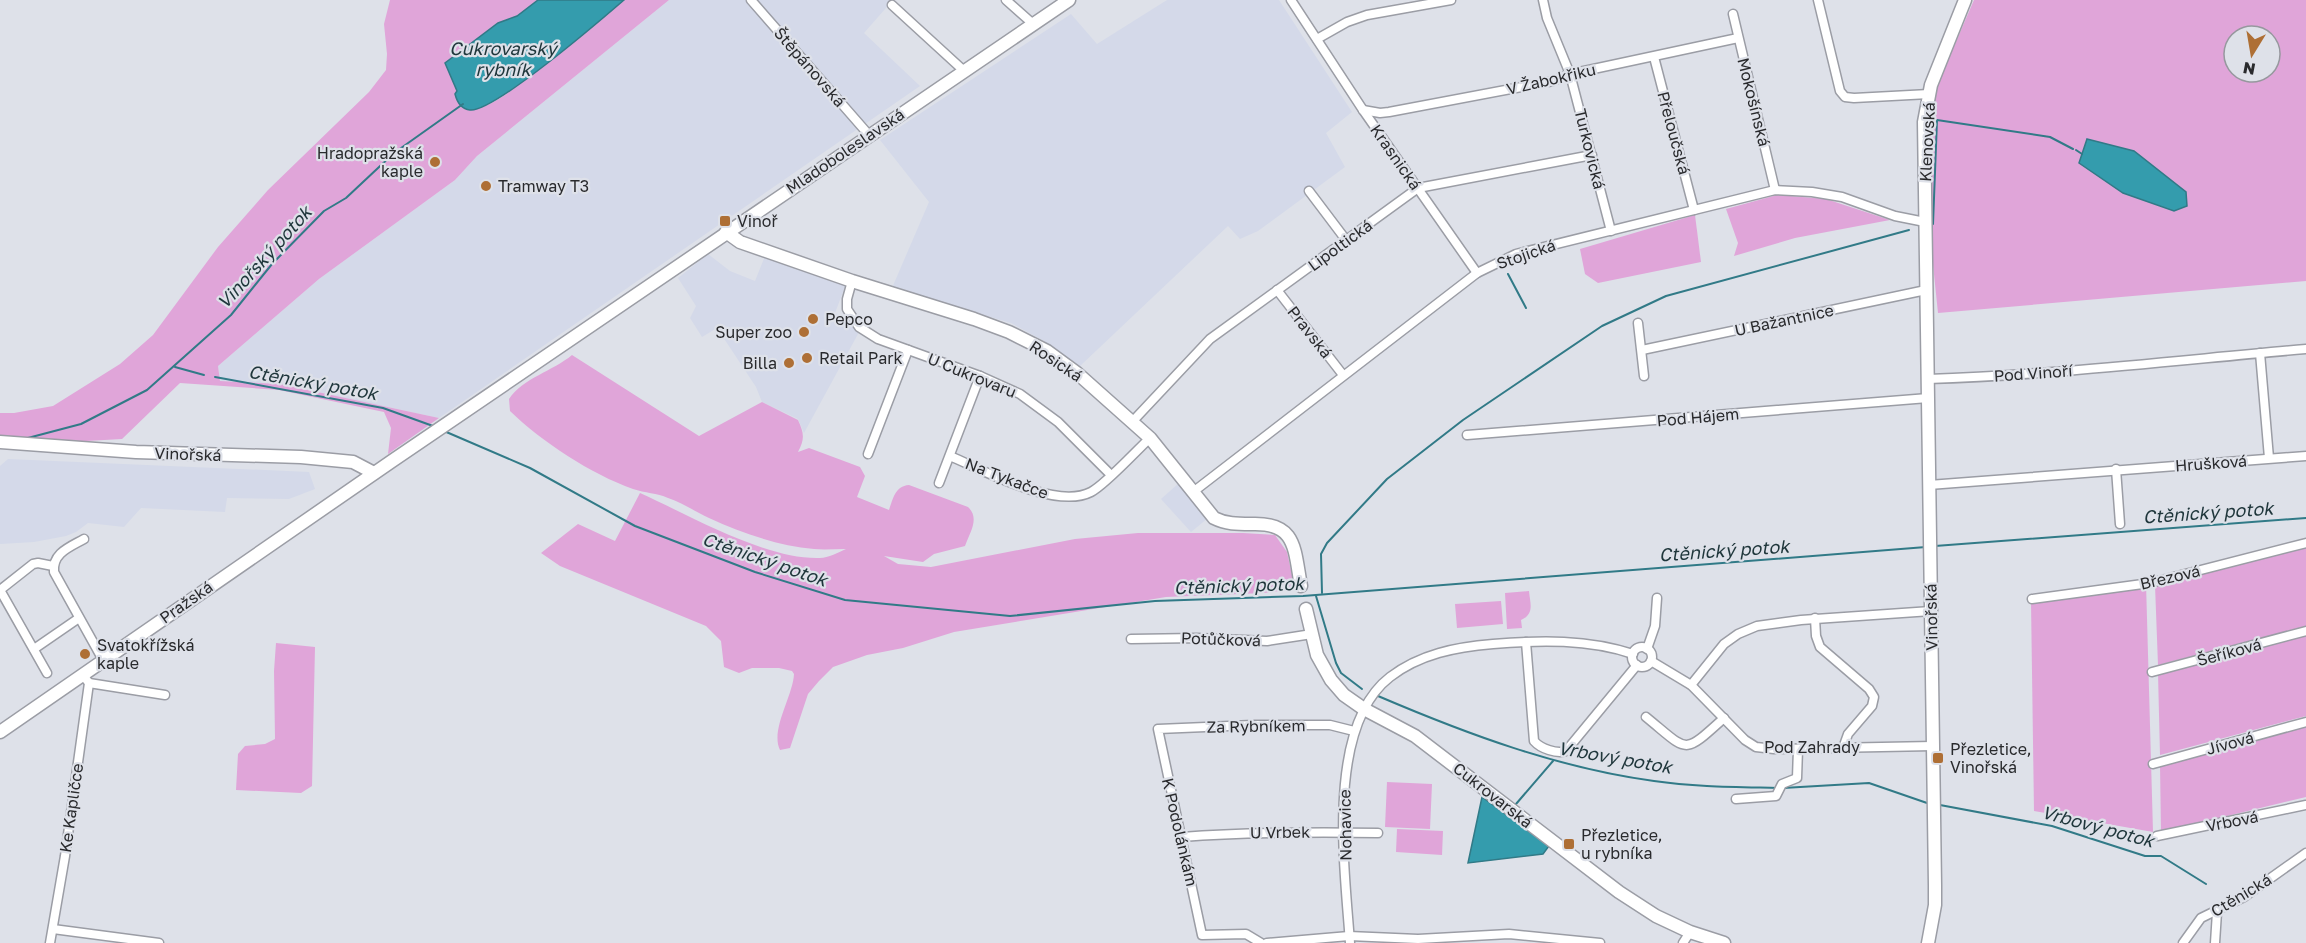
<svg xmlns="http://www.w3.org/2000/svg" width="2306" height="943" font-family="'Golos Text',sans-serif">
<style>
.built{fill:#d4d9e9}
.green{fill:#e0a5d9;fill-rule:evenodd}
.water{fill:#349cad;stroke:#317a87;stroke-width:1.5}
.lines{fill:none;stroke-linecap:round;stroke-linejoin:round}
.stream{stroke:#317a87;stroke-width:2}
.street-casing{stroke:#9b9da5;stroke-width:11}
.secondary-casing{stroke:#9b9da5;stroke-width:15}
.street{stroke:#fff;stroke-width:8}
.secondary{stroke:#fff;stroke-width:12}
.poi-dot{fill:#ae6f35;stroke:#dee1e9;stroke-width:2}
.labels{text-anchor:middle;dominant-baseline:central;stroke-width:4.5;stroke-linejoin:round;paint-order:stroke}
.street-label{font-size:16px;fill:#292a2d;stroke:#dee1e9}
.poi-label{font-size:16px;fill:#292a2d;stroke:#dee1e9;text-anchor:start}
.water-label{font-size:18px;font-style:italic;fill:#1f363b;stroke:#dee1e9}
</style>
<rect width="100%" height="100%" fill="#dee1e9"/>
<!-- built -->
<g class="built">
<polygon points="669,0 893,0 864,33 920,86 439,418 280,384 220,381 218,366 319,279 455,180 477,156"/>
<polygon points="1167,0 1279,0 1352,112 1326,133 1345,167 1258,231 1240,239 1228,226 1079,367 1044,341 1011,323 892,288 929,202 880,140 1071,14 1097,44"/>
<polygon points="708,254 730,271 755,281 765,256 846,284 835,313 843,316 854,314 864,323 804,433 798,419 762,402 756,387 717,328 702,337 690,318 696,306 678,278"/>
<polygon points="8,459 309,472 315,489 289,499 227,498 225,512 141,508 124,527 88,523 76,532 66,536 34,542 0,544 0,466"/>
<polygon points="1178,484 1208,518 1191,532 1161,499"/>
</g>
<!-- green -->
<g class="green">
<path d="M390,0H538L517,16L498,23L457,91L459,104L470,110C496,108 524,79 544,64C571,43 598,23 624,0H669L477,156L455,180L319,279L218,366L220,381L280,384L439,418L388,454L391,428L384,412L279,390L180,383L122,439L69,442L0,437V413H14L53,406L120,364L153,335L218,247L268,190L369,92L386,70L387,54L384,24Z"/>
<path d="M1974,0H2306V281L1938,313L1928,216L1933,95ZM2234,36H2270V72H2234Z"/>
<polygon points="1777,195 1826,199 1890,220 1795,238 1734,256 1738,243 1726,209"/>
<polygon points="1695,215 1701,262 1598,283 1585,274 1580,249"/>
<path d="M572,355L699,436L762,402L798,420C804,433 805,439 798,452L809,448L860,467L865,476L857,497L889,510C893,499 895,486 909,485L968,507C980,518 970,532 965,546L934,554L923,562L884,556L898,564L931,567L1075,539L1138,533H1243L1275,535L1287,552L1295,589L1264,593L1166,597L954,632L903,648L867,655L833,667L819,681L808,694L790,748L780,750C770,730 793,696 794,674L792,671L779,668H752L739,673L724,667L721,641L706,626L560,566L541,553L578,524L615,541L640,493C689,515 766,560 820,558C828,558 839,552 846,549C835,549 824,550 814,549C778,546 742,533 709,518C696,512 683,503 668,498C657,493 645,493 633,489C591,474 542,442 510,411L509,399C523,378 553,371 572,355Z"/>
<polygon points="2306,547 2306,626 2158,665 2155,585"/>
<polygon points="2146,583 2153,832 2034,811 2031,602"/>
<path d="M1529,591C1530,603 1535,614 1521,620L1522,628L1507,629L1505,593Z"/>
<polygon points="1501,601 1503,624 1457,628 1455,604"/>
<polygon points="2306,634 2306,716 2160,755 2158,673"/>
<polygon points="276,643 315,647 312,786 301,793 236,790 238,754 245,746 265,744 275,739 274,671"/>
<polygon points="2306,727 2306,797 2161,832 2160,765"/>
<polygon points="1387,782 1432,784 1430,829 1385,827"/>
<polygon points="1397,829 1443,831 1442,855 1396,852"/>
</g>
<!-- water -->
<g class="water">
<path d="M538,0H624C602,19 493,113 470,110C461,109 457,102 455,94L457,91L445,63L498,23L517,16Z"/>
<polygon points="2087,139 2134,151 2186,192 2187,206 2174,211 2123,193 2079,163"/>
<polygon points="1482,797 1549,846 1543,854 1468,863"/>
</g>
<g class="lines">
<!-- stream -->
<g class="stream">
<polyline points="2076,150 2082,154"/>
<polyline points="1933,224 1937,120 2050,137 2073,149"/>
<polyline points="1508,274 1526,308"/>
<polyline points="175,367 204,375"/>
<polyline points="215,377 383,408 433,426"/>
<polyline points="444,431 530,468 635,526 755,572 845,600 1010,616 1155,601 1303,596 1926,547"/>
<polyline points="24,439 81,424 147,390 231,315 272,264 324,211 346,198 394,153 463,104"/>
<polyline points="1935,546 2306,518"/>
<polyline points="1322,593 1321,554 1327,543 1387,479 1463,420 1602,326 1666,296 1909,230"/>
<polyline points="1316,596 1336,663 1341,673 1362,689"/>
<path d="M1378,696C1467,734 1558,768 1654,781C1695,787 1737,787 1778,788"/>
<polyline points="1783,788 1869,783 1927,803"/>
<polyline points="1516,804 1553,761"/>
<polyline points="1940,805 2052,826 2145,856 2161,856 2206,884"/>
</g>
<!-- street casing -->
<g class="street-casing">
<g id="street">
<polyline points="751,0 869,135"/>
<polyline points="1006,0 1032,23"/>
<polyline points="1291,0 1363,110 1477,273"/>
<polyline points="1543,0 1547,18 1570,74 1611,231"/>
<polyline points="1818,0 1840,91 1845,97 1854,98 1929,94"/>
<polyline points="892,5 963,70"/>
<polyline points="1733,14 1775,190"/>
<polyline points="1317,39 1347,22 1367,15 1451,0"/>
<polyline points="1654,57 1694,210"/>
<polyline points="1363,110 1380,113 1389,112 1553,81 1570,74 1738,38"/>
<polyline points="1309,191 1346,240"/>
<polyline points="852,281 847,299 847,309 859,327 878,339 980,376 1020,394 1058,422 1111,475"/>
<polyline points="1277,290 1343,375"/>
<polyline points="1638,323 1644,376"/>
<polyline points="1642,350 1926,290"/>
<polyline points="2260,353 2269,458"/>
<path d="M1928,379C2054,375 2180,360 2306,349"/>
<polyline points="1132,422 1210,339 1418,188 1592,155"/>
<polyline points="1467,435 1928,398"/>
<polyline points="868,454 908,350"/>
<path d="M950,456C985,471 1056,510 1091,492C1105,485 1136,451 1150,438"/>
<polyline points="2116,469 2120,524"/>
<polyline points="939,483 980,376"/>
<polyline points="1929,485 2306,456"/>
<polyline points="1193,492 1477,273 1516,254 1775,190 1812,192 1842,197 1895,216 1925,222"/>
<path d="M84,539C70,547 52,553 54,572L103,660"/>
<polyline points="2032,599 2150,583 2306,543"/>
<polyline points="1815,618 1816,636 1820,647 1869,689 1874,697 1872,706 1848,734 1843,748"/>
<polyline points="1131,639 1197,638 1267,641 1312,634"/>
<path d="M1526,642L1534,741C1541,749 1557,754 1566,751L1637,665"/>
<circle cx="1642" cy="657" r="10"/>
<polyline points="34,649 79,618"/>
<polyline points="1647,649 1655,626 1657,598"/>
<polyline points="1651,661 1691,685 1745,740 1756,747 1774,749 1933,746"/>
<polyline points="2152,672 2306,631"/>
<polyline points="47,673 0,590 33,564 38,563 53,566"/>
<polyline points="89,683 165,695"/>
<polyline points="1691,685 1724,644 1738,634 1757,626 1801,620 1931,611"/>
<path d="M1646,717C1689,752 1682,756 1724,718"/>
<polyline points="2153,764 2306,722"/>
<polyline points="1736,799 1776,796 1782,784 1797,778 1798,749"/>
<polyline points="2157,836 2306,805"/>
<path d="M1182,837C1248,832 1312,832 1378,833"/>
<polyline points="53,929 159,943"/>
<polyline points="50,943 65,856 89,683 82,674"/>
<polyline points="1261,943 1246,934 1202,935 1158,729 1253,725 1330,725 1354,731"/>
<polyline points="1267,943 1349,936 1418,939 1509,934 1600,943"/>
<path d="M1350,943C1345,870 1325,727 1390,677C1420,654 1456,647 1493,644C1540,640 1588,639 1633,654"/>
<polyline points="1683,943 1690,932"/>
<polyline points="2183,943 2201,918 2244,897 2306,853"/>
<polyline points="2215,943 2217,912"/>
</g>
</g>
<!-- secondary casing -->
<g class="secondary-casing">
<g id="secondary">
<path d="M726,232L740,242L852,281L974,319L1009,332L1047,351L1077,373L1150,438L1214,518C1226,524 1237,524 1251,524C1297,522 1294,549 1301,586"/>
<polyline points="0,442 136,452 301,457 353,462 374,473"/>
<polyline points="1306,609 1317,655 1331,680 1344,695 1364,709 1415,736 1619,892 1656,916 1690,932 1724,943"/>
<polyline points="0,732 392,461 1069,0"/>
<polyline points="1928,943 1935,905 1935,885 1924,122 1931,85 1965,0"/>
</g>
</g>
<!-- street -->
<use href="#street" class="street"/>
<!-- secondary -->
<use href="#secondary" class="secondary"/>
</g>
<!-- markers -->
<g class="poi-dot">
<circle cx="435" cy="162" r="6"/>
<circle cx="486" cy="186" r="6"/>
<rect x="719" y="215" width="12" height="12" rx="3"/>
<circle cx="813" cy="319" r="6"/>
<circle cx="804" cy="332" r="6"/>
<circle cx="807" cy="358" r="6"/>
<circle cx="789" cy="363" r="6"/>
<circle cx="85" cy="654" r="6"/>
<rect x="1932" y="752" width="12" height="12" rx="3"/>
<rect x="1563" y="838" width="12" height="12" rx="3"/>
</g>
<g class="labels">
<!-- street labels -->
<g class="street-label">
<text transform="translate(810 67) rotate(49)">Štěpánovská</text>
<text transform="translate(1551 79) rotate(-13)">V Žabokřiku</text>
<text transform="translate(1754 102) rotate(76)">Mokošínská</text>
<text transform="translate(1674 133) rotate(75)">Přeloučská</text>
<text transform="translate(1927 142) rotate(-87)">Klenovská</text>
<text transform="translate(1590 149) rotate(76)">Turkovická</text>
<text transform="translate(845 151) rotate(-34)">Mladoboleslavská</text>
<text transform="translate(1396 157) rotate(55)">Krasnická</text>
<text transform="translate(1340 245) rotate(-36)">Lipoltická</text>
<text transform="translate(1526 254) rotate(-19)">Stojická</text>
<text transform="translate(1784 320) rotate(-12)">U Bažantnice</text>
<text transform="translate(1310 332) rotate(52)">Pravská</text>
<text transform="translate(1056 361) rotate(34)">Rosická</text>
<text transform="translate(2033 373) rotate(-4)">Pod Vinoří</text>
<text transform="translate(972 375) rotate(22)">U Cukrovaru</text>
<text transform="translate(1698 417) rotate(-5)">Pod Hájem</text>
<text transform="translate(188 454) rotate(2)">Vinořská</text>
<text transform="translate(2211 463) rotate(-4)">Hrušková</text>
<text transform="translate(1007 478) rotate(21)">Na Tykačce</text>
<text transform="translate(2170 577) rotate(-13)">Březová</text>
<text transform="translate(186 602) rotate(-35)">Pražská</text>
<text transform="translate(1931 617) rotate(-91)">Vinořská</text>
<text transform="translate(1221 639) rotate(2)">Potůčková</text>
<text transform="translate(2229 652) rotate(-15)">Šeříková</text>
<text transform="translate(1256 726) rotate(-1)">Za Rybníkem</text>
<text transform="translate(2230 743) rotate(-15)">Jívová</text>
<text x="1812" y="747">Pod Zahrady</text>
<text transform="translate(1493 795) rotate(38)">Cukrovarská</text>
<text transform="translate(71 808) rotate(-82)">Ke Kapličce</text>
<text transform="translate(2232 821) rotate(-11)">Vrbová</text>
<text transform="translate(1345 825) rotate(-91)">Nohavice</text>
<text transform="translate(1180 832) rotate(77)">K Podolánkám</text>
<text transform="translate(1280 832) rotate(-1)">U Vrbek</text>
<text transform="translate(2241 895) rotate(-31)">Ctěnická</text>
</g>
<!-- poi labels -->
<g class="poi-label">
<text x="423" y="153" text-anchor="end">Hradopražská<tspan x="423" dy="18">kaple</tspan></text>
<text x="498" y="186">Tramway T3</text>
<text x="737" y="221">Vinoř</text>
<text x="825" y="319">Pepco</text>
<text x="792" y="332" text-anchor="end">Super zoo</text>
<text x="819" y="358">Retail Park</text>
<text x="777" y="363" text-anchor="end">Billa</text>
<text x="97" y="645">Svatokřížská<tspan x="97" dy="18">kaple</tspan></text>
<text x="1950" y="749">Přezletice,<tspan x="1950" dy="18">Vinořská</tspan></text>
<text x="1581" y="835">Přezletice,<tspan x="1581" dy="18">u rybníka</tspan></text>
</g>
<!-- water labels -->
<g class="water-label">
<text x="503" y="48">Cukrovarský<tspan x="503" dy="21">rybník</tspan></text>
<text transform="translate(264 257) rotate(-48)">Vinořský potok</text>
<text transform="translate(313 382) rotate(10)">Ctěnický potok</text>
<text transform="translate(2208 512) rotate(-4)">Ctěnický potok</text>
<text transform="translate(1724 550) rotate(-4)">Ctěnický potok</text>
<text transform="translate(765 559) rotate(19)">Ctěnický potok</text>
<text transform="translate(1239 585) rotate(-2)">Ctěnický potok</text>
<text transform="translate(1615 757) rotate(10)">Vrbový potok</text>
<text transform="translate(2098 826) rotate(15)">Vrbový potok</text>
</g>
</g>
<!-- north arrow -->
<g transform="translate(2252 54) rotate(191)"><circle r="28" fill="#dee1e9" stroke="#96989e" stroke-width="1.5"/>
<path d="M0-4.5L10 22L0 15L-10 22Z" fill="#ae6f35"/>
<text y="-9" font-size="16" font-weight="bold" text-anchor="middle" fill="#292a2d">N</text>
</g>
</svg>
